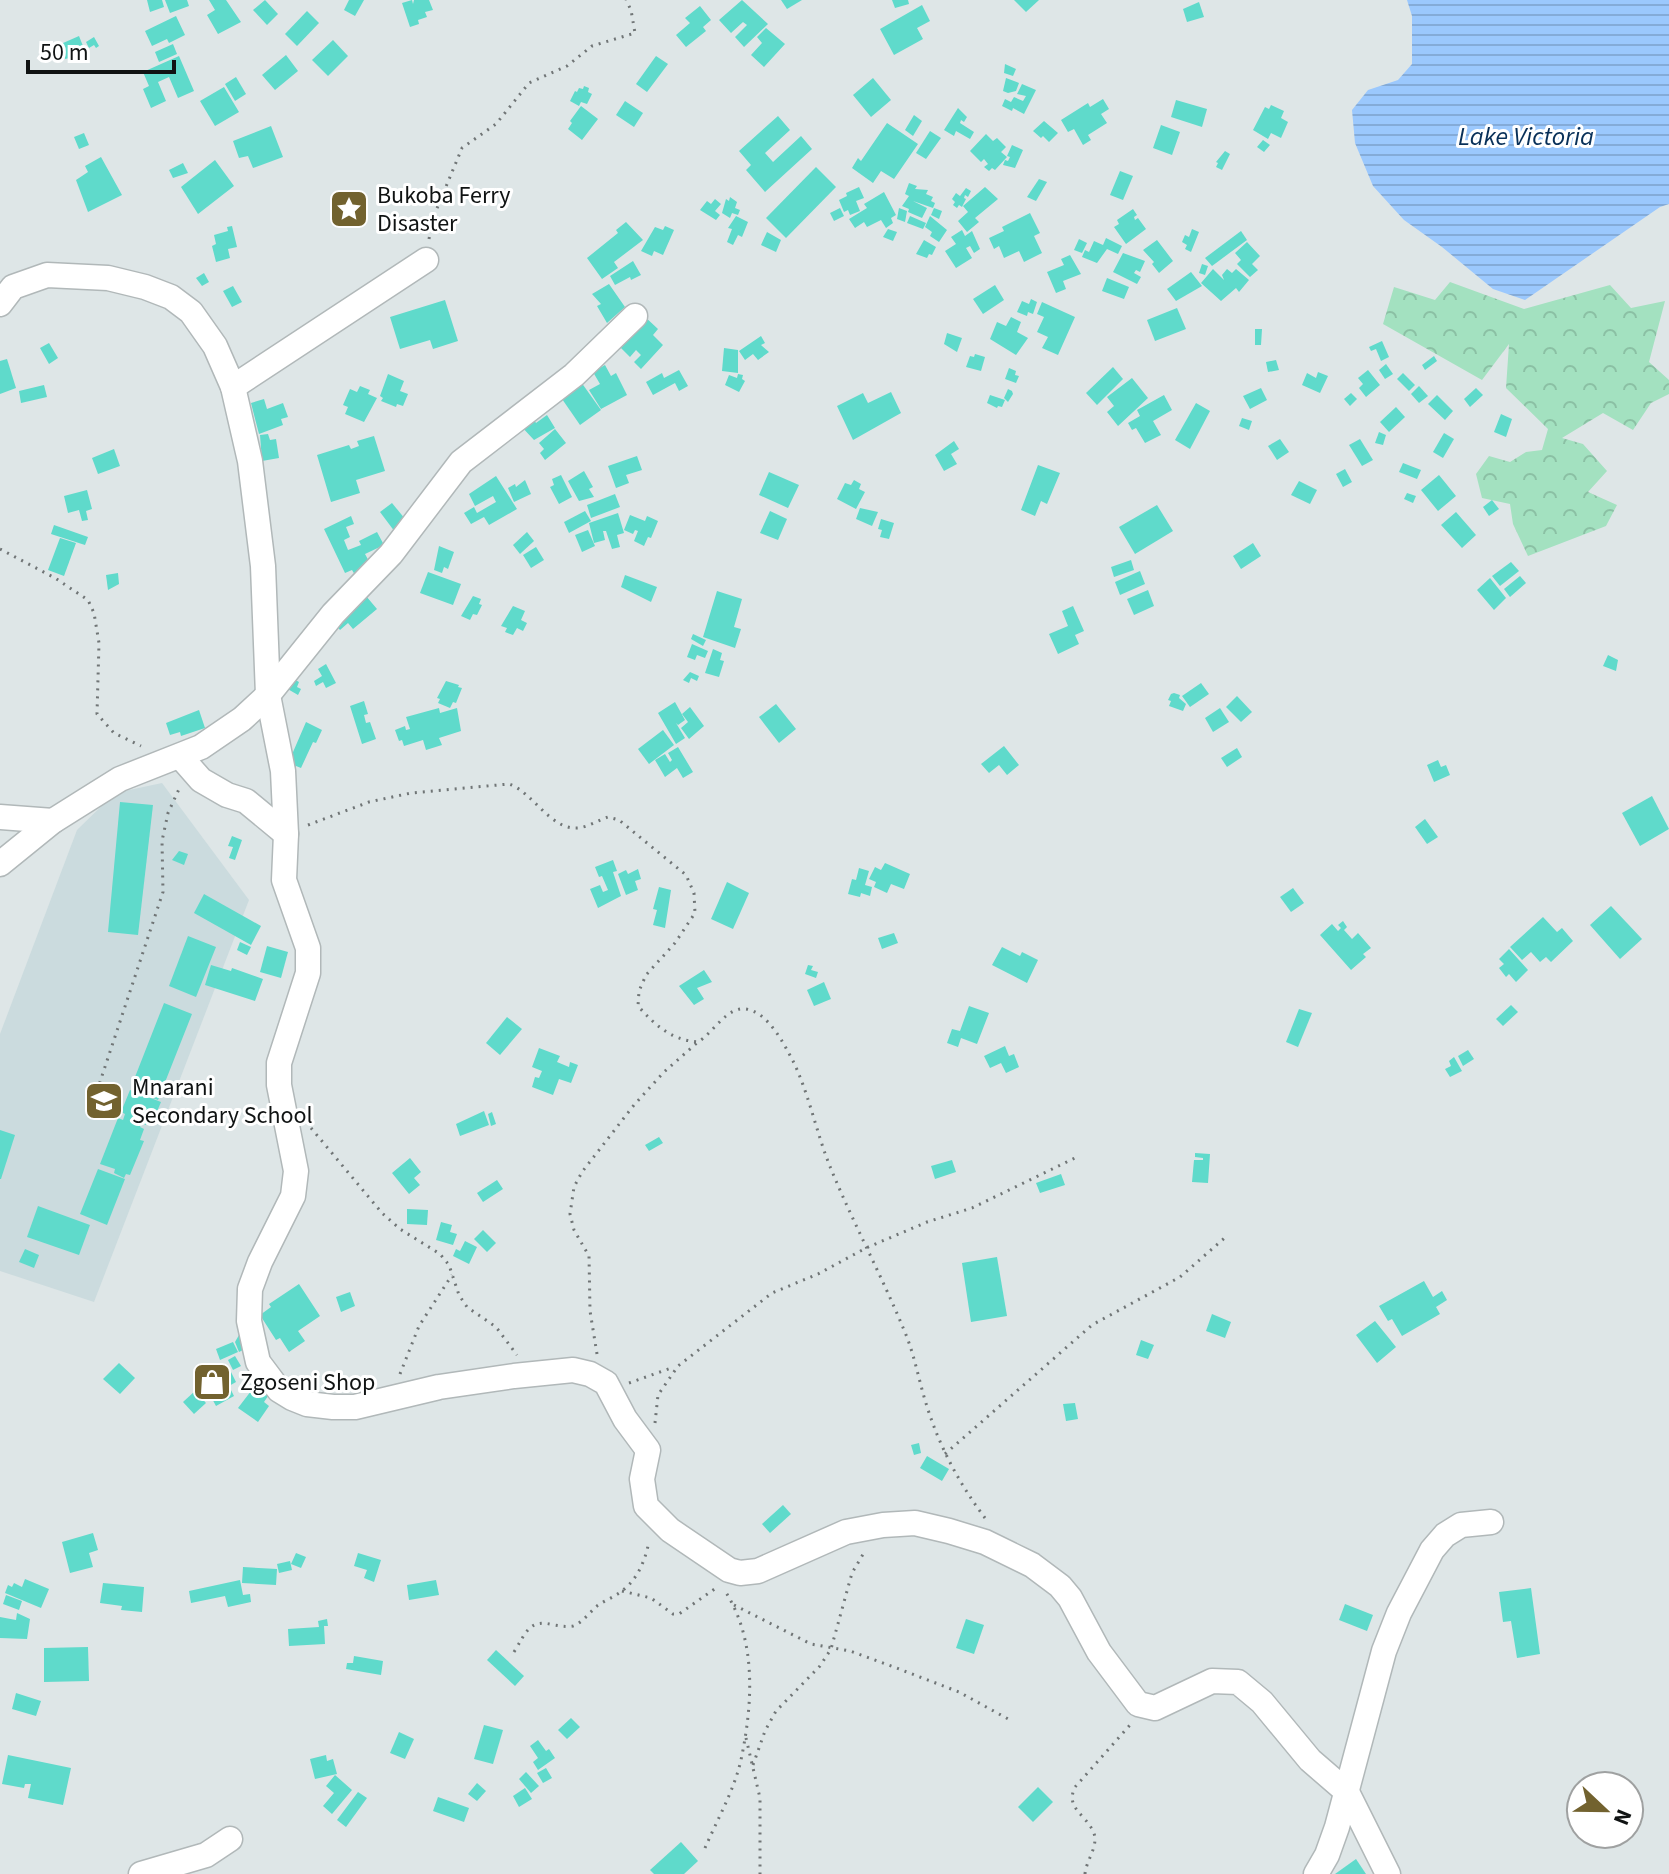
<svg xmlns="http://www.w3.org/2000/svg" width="1669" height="1874" font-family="'Source Sans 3',sans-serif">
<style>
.built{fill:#cbdbde}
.forest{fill:url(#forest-crowns)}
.water{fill:url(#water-rules)}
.building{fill:#5fdacb}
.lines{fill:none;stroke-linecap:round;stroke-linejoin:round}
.minor-casing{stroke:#b1b8b9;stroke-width:27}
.path{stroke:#707576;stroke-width:3;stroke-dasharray:2 6;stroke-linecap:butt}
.minor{stroke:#fff;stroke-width:24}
.labels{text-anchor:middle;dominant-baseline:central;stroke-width:6;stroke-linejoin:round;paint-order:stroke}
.poi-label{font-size:24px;fill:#101313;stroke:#fff;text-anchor:start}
.water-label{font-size:26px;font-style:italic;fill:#083059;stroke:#fff}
</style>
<defs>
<pattern id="forest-crowns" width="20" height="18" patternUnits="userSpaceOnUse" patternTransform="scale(2)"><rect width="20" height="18" fill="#a3e1c0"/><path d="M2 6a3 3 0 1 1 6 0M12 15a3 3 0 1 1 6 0" fill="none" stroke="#8bc0a4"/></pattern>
<pattern id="water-rules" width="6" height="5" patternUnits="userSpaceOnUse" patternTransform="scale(2)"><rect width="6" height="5" fill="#9bc8fd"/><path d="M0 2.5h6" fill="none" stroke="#84abd8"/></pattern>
</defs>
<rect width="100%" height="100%" fill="#dee6e7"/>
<!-- built -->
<polygon class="built" points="162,783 249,900 94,1302 0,1271 0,1034 77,830 115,793"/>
<!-- forest -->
<polygon class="forest" points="1450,282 1524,309 1610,285 1631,308 1665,301 1649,362 1669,380 1669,394 1651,403 1633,430 1603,413 1562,438 1583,444 1607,471 1588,492 1617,505 1606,526 1528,556 1513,524 1510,504 1482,498 1476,474 1489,456 1510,462 1526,452 1542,450 1548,429 1506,388 1509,344 1482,380 1383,324 1394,287 1435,300"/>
<!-- water -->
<polygon class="water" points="1407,0 1669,0 1669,204 1660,207 1525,300 1493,289 1442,247 1404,220 1373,186 1355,143 1352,110 1368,90 1398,80 1412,64 1412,16"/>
<!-- building -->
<g class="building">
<polygon points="147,0 162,0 164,7 150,12"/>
<polygon points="165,0 187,0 189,6 170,13"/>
<polygon points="209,0 226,0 241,22 218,34 207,15 215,10"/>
<polygon points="265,0 278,14 267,25 253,10"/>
<polygon points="349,0 364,0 355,16 344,10"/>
<polygon points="412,0 413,4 414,0 429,0 433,10 425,12 427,17 418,20 419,24 410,27 402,3"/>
<polygon points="742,0 768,24 744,47 735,37 747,25 743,22 731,33 719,20"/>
<polygon points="781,0 802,0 787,9"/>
<polygon points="892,0 908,0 909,4 895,8"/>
<polygon points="1014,0 1039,0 1026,12"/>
<polygon points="1199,2 1204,17 1187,22 1183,9"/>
<polygon points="922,5 930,21 917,28 923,39 894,55 880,29"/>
<polygon points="700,6 711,20 703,27 706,31 686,47 676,35 690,23 685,18"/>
<polygon points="307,11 319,23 297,46 285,34"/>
<polygon points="176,16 185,35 169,43 167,39 152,46 145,31"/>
<polygon points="766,28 785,44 764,67 751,55 762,43 757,37"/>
<polygon points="79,36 83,46 68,52 70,58 65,59 64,55 59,58 54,47"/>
<polygon points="94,37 99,46 96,48 94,45 89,48 86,42"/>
<polygon points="333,40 348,56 328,76 312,60"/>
<polygon points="173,44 177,54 159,62 155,52"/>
<polygon points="286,55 298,71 275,90 262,75"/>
<polygon points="179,56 194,91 178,98 169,77 158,82 166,101 151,108 143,89 149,86 143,72"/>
<polygon points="656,56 668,64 647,92 636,84"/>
<polygon points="1005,64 1016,69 1013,76 1004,73"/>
<polygon points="236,77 246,94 235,101 225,84"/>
<polygon points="873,78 891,100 871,117 853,95"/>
<polygon points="1006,78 1019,83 1016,91 1008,93 1003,91"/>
<polygon points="1022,84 1036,90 1024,114 1013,108 1012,111 1002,106 1005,99 1011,102 1014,97 1023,101 1026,96 1017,94"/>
<polygon points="584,86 589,88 588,92 592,94 587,104 581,102 579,106 570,101 575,91 577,92 579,88 583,89"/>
<polygon points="224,87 239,112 215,126 200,101"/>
<polygon points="1103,99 1109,109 1101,114 1107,123 1088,135 1091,140 1083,145 1074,129 1068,132 1061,120 1088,103 1090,107"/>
<polygon points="1176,100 1207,109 1202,127 1171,117"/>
<polygon points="625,101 643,113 634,127 616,115"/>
<polygon points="1271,105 1284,111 1281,118 1288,122 1281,138 1271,133 1268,139 1253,130 1265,107 1269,109"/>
<polygon points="581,106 598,119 582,140 568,129 572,123 570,121"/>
<polygon points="958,108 967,117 964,122 961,120 960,123 974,132 970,139 956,131 954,136 944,130"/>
<polygon points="914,115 922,121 913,136 905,130"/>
<polygon points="778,116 790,130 765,153 773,162 801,136 812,149 765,192 746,170 751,165 739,151"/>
<polygon points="1044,121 1058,133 1049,142 1043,136 1041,138 1033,131"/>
<polygon points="887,123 918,144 894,179 881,171 873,183 852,168 858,158 861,161"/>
<polygon points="1161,125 1180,132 1172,155 1153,148"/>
<polygon points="271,126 283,157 253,168 248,156 239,158 233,141"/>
<polygon points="930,131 941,138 926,159 916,153"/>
<polygon points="84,133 89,145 79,149 74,137"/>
<polygon points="986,134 993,141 997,138 1006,147 1001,152 1007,157 995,170 992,168 989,171 984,167 988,164 984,159 981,162 970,151"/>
<polygon points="1263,140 1270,145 1264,152 1257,147"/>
<polygon points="1012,145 1023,150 1015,168 1003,165 1005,160 1008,161 1010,157 1007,156"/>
<polygon points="1225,151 1230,154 1222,170 1216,167 1218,163 1216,162"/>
<polygon points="101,157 122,195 88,212 76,180 88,172 85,166"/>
<polygon points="215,160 234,186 198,214 181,187"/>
<polygon points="183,163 188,173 173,178 169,170"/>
<polygon points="816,167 836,187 786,238 766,218"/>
<polygon points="1120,171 1133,176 1123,200 1110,195"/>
<polygon points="1039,179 1047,182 1036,201 1027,197"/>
<polygon points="909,183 917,186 915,189 928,190 926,194 933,197 931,201 935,203 933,208 913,201 927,208 922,218 908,212 909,209 902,206 909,196 905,194"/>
<polygon points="859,187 864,198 856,201 860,211 850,215 848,210 844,212 839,200 847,196 846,193"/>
<polygon points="985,187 998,199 975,218 979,222 967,232 958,221 968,212 963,206"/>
<polygon points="966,188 971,191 968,197 965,195 964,198 966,199 962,207 959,205 957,208 953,205 955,202 952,199 956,193 960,196"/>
<polygon points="884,192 896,215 891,218 893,223 886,228 881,220 867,227 864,222 855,228 849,219 867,208 864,204"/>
<polygon points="730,197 737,202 735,208 740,210 738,215 732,213 730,218 722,213 726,199 729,201"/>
<polygon points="715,199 721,204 715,211 720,215 716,220 700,210 707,201 711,204"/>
<polygon points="840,208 844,216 834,221 830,213"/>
<polygon points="899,208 907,211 905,222 897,219"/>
<polygon points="934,208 942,211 939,219 931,215"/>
<polygon points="1133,209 1137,215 1134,217 1135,220 1138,218 1146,229 1126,244 1114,227 1119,224 1117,220"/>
<polygon points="1030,213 1040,233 1034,236 1042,253 1024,262 1019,251 1004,258 999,246 994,249 989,238 1004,231 1002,227"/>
<polygon points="736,216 748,222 742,237 738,235 733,245 727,242 732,229 728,228"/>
<polygon points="910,216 926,223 923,229 907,223"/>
<polygon points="930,216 947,230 939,242 930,236 932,232 925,227"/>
<polygon points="626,222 643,240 614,262 618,268 602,279 587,258 618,233 616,230"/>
<polygon points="232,226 237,247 228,249 230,258 216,262 212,246 216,244 214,235 228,231 227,227"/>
<polygon points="665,226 674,230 663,255 654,251 652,256 641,251 655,227 663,230"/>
<polygon points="888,229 897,232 893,241 883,237"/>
<polygon points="1192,229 1199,232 1191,252 1185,249 1187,245 1182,242 1185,235 1189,237"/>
<polygon points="962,230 965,236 972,231 980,249 974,253 970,246 966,248 972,258 956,268 945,251 956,244 951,237"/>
<polygon points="1241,231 1247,240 1212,266 1205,258"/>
<polygon points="767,232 781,240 776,252 761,245"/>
<polygon points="1106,238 1122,246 1118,254 1107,249 1097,263 1082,257 1085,250 1089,252 1094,241 1103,245"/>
<polygon points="1079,239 1087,243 1082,253 1074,250"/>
<polygon points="924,240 936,247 932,255 929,254 927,258 916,254"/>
<polygon points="1157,240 1173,261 1159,273 1152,264 1154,262 1143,250"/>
<polygon points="1247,242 1260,256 1252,264 1258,270 1250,277 1237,264 1241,260 1235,253"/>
<polygon points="1123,253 1145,261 1140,272 1136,270 1134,273 1141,277 1137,284 1113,272"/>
<polygon points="1070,255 1081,274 1063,281 1066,289 1056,293 1047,272 1064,265 1061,259"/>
<polygon points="633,261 641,275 631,280 630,277 615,285 610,276"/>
<polygon points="1202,264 1208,266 1205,275 1199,273"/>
<polygon points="1213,269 1224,280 1222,275 1227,269 1232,273 1236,269 1249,280 1239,292 1236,288 1221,301 1201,283"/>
<polygon points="1191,272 1202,286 1176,301 1167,289"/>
<polygon points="204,273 209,282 202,286 196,278"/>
<polygon points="1107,278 1129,287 1124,299 1102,291"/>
<polygon points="609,284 625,307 607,323 597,306 601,304 592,294"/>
<polygon points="995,285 1004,300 983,314 973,299"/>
<polygon points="233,286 242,302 232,307 223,291"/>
<polygon points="1031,299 1037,302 1033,314 1028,312 1027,316 1017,312 1022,301 1029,304"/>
<polygon points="445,300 458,341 433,349 430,340 400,349 390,317"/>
<polygon points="1042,302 1075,317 1058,355 1042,348 1048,337 1037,332 1044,317 1037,314"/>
<polygon points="1177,308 1186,329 1155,341 1147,320"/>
<polygon points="643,315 658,329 653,335 663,345 641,369 634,362 641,355 636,350 630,357 616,343"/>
<polygon points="1011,317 1021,322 1017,332 1028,338 1016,355 990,339 997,322 1006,326"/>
<polygon points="1255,329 1262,329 1261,345 1255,345"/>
<polygon points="947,333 962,338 957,352 944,344"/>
<polygon points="761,336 765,343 761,345 769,352 758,360 753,354 745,360 739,351"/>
<polygon points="1382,341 1389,357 1381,361 1376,349 1371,351 1369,347"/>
<polygon points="49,343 58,358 49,364 40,348"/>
<polygon points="724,348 738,350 738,373 722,371"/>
<polygon points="975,354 985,357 981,371 966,367 970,356 974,357"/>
<polygon points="1434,356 1437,361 1425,370 1422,365"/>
<polygon points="7,359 16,388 0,394 0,361"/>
<polygon points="1276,360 1279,370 1268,372 1266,362"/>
<polygon points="1386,364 1393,374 1385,379 1379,370"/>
<polygon points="605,365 611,376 616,373 627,395 601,409 589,390 600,384 593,372"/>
<polygon points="1113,367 1123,379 1097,405 1086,393"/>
<polygon points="1009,368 1016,371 1015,375 1019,376 1016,383 1005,379"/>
<polygon points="679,370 688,386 679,391 675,383 653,395 646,382 662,373 664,378"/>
<polygon points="1368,370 1380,385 1366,397 1359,388 1363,384 1358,378"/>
<polygon points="1318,372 1328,376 1320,393 1302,385 1307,373 1316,378"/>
<polygon points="1403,373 1415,385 1409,391 1397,379"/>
<polygon points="388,374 404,381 400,391 408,394 403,406 397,404 396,407 381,401 383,398 380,396"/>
<polygon points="738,374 743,375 742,379 745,381 739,392 725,385 729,375 737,378"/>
<polygon points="1132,378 1148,398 1118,426 1107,412 1114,406 1107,397"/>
<polygon points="581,382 601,410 580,425 560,396"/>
<polygon points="44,385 47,397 21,403 19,391"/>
<polygon points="360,386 370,390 368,394 377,398 364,422 345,414 348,407 343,405 350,389 357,392"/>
<polygon points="1419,386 1428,396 1419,403 1411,394"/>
<polygon points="1261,388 1267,400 1250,409 1243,396"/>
<polygon points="1476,388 1483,395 1470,407 1464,399"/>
<polygon points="1008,389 1012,391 1013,394 1008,402 1004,398"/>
<polygon points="891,392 901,413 853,440 837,406 863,393 868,403"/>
<polygon points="1351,393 1357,399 1350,406 1344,399"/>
<polygon points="990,395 1005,400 1002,407 998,406 997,408 987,403"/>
<polygon points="1164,395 1172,410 1153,421 1161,435 1145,443 1136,428 1132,430 1128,423 1140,416 1137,410"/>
<polygon points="1437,395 1453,411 1445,420 1428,404"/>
<polygon points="264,399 267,409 283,403 288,417 281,419 283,425 259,434 251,403"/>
<polygon points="1196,403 1210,411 1190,449 1175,440"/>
<polygon points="1396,407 1405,417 1389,432 1380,422"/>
<polygon points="1501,414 1512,419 1506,437 1494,432"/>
<polygon points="547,415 555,428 534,440 520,425 533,418 536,423"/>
<polygon points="1242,418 1252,421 1249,430 1239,426"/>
<polygon points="555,429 566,443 545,460 540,453 544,449 539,443"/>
<polygon points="1379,432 1386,435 1383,445 1375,443"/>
<polygon points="1444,433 1454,439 1443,458 1433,452"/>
<polygon points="268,434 270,440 276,439 279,458 262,461 260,435"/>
<polygon points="374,436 385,471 356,480 360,493 331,502 317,455 349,445 351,449 359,446 357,441"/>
<polygon points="1280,439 1289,452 1277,460 1268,446"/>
<polygon points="1360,439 1373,460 1362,466 1349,445"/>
<polygon points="954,441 959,449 951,454 957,464 944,471 935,455"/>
<polygon points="114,449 120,466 98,474 92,458"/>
<polygon points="637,456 642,470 626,475 629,483 616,488 608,466"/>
<polygon points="1403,463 1421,470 1417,479 1399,472"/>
<polygon points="1038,465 1060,473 1047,504 1041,501 1035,516 1021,510"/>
<polygon points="1345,469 1352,482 1343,487 1336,474"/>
<polygon points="584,471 593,487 589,489 594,497 579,501 568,481"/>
<polygon points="769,472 799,485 788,508 759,495"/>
<polygon points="561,475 572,497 559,504 550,487 554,485 552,479"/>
<polygon points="1439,475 1456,496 1438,511 1421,490"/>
<polygon points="496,476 517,509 489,525 484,517 471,524 464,513 474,507 477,513 496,502 493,496 475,506 469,494"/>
<polygon points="525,480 531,494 514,502 508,488 515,484 516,487"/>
<polygon points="854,480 861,484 859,489 865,492 856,509 837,499 845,483 851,485"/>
<polygon points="1299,481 1317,490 1310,504 1291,495"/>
<polygon points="87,490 92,509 86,511 88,520 82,521 79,510 68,513 64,496"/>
<polygon points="1407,493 1416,496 1413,503 1404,499"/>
<polygon points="615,494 620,507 591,518 587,505"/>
<polygon points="1492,500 1499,509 1489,516 1483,507"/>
<polygon points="392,503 410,525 395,532 380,512"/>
<polygon points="1157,505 1173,531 1135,554 1119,527"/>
<polygon points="860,508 878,512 872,526 856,519"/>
<polygon points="585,511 591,521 569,533 564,522"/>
<polygon points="770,511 787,519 778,540 760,533"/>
<polygon points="1456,512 1476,535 1462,548 1441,525"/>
<polygon points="618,513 624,533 617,535 620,547 612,549 606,531 603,531 605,540 594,543 589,523"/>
<polygon points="630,515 645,521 647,516 658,521 651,538 648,537 644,546 634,541 638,531 635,530 633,534 624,530"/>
<polygon points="351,516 354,524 346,527 350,537 344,540 348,550 361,545 359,541 377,532 384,545 365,554 372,567 355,575 352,570 345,573 324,529"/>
<polygon points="881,519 894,523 889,539 880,537 882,530 878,529"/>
<polygon points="54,525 88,537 85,545 51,534"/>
<polygon points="588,530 595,546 582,552 575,535"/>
<polygon points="527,532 534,541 520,554 513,545"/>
<polygon points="60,538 76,543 64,576 48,570"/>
<polygon points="1253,543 1261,556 1241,569 1233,556"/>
<polygon points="439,546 454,552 448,569 444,567 442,573 434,570"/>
<polygon points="536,547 544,560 531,568 523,555"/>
<polygon points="1131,560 1134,570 1114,577 1111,567"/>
<polygon points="1511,562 1519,571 1500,586 1492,576"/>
<polygon points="1140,571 1145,584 1120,595 1115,582"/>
<polygon points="428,572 461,584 453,605 420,593"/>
<polygon points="118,573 119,584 108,590 106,575"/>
<polygon points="625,575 657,587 651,602 621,587"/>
<polygon points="1520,576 1526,583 1510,597 1504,589"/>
<polygon points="1490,578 1506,598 1494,610 1477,590"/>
<polygon points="1148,590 1154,606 1134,615 1127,599"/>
<polygon points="717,591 742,599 734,627 741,629 735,648 703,637"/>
<polygon points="366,596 377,609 353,629 348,623 340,630 335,624"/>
<polygon points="473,596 481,599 479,604 482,605 477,615 473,614 470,620 461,616"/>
<polygon points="513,606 525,611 521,620 527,623 523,631 517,628 513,635 505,632 507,628 501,626"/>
<polygon points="1073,606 1084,631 1075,635 1079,644 1058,654 1049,634 1068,626 1062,611"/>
<polygon points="693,634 706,640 703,646 691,639"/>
<polygon points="692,644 708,651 705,658 697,655 695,660 687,657"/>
<polygon points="713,649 722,653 720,660 724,661 719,677 705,673"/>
<polygon points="1608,655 1618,660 1616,671 1603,666"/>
<polygon points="326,664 336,683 326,688 323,682 316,686 314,681 322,676 318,669"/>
<polygon points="690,672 699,676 697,681 691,678 689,683 683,680"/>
<polygon points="290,677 299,682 297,687 301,689 298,695 286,688"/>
<polygon points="446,681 459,685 458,687 462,688 456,703 453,702 450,708 438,703 440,699 437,698"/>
<polygon points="1201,683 1209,694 1190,707 1182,696"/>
<polygon points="1174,693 1180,695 1179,698 1186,704 1183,711 1169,706 1171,701 1168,700 1171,694"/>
<polygon points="1237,696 1252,712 1241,722 1226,707"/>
<polygon points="364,701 368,714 364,715 366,723 370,722 376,739 362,744 350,706"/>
<polygon points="675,702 685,720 678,725 676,723 685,738 676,744 658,713"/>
<polygon points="776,704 796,729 779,743 759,717"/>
<polygon points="690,707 704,726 689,739 681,728 688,722 682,714"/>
<polygon points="439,708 440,713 457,708 461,731 439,738 442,745 426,750 423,740 404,746 402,740 399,741 395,730 405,726 406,730 410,729 406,717"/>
<polygon points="1220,708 1229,722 1213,732 1205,718"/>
<polygon points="199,710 205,728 181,736 180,732 170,735 166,723"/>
<polygon points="306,722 322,730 316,743 313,742 301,768 296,766 295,769 287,766"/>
<polygon points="663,730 674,745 649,764 638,749"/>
<polygon points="1004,746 1019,765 1007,775 999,765 989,773 981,764"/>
<polygon points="678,747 693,772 683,778 677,768 665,777 655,760 665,754 670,762 672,760 668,753"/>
<polygon points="1237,748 1242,757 1227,767 1221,758"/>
<polygon points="1438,760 1441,767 1446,765 1450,775 1434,782 1427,765"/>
<polygon points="1652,796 1669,829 1640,846 1622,813"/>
<polygon points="120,802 153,805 138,935 108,932"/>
<polygon points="1425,819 1438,837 1427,844 1415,827"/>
<polygon points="232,836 242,840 235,860 229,858 233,847 228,846"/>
<polygon points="179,851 188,854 184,865 172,860"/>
<polygon points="613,860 617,871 613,872 621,896 598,908 590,889 600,885 603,892 608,890 602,876 599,877 595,867"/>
<polygon points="885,863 910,874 904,889 891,884 887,893 874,887 876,882 869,879 875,867 881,870"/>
<polygon points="859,868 869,871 865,885 872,887 870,896 861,893 860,897 848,894 852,879 856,880"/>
<polygon points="638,869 641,879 635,881 638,890 626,895 618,874 626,870 628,874"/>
<polygon points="727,882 749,893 733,929 711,919"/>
<polygon points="659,887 671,890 665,928 653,925 657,910 653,909"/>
<polygon points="1293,888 1304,903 1291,912 1280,897"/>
<polygon points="204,894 261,926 251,945 194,913"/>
<polygon points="1611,906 1642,939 1620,959 1590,925"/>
<polygon points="1543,917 1557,932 1562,928 1573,941 1551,962 1546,957 1540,962 1531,952 1522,960 1510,947"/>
<polygon points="1343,921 1347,927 1344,930 1352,939 1358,933 1371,948 1363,954 1366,957 1351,970 1320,935 1332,924 1338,931 1341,928 1338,925"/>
<polygon points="894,933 898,943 882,949 878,938"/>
<polygon points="188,936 216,947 196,997 169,986"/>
<polygon points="240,942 251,947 247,955 237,950"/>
<polygon points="267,946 288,952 281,978 260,972"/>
<polygon points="1002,947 1020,956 1022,952 1038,960 1027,983 992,965"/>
<polygon points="1509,949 1528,970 1516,982 1509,974 1506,977 1499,968 1504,964 1499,959"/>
<polygon points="211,965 231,971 232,968 263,979 255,1001 205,985"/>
<polygon points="808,965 813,966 811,970 818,972 816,978 805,974"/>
<polygon points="704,970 712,982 697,988 704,999 694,1005 679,986"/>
<polygon points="824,982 831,999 814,1006 807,990"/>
<polygon points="164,1003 192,1014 158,1100 135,1091 140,1079 135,1077"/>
<polygon points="1511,1005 1518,1012 1503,1026 1496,1019"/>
<polygon points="969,1006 989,1013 977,1044 961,1038 958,1047 947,1043 952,1029 960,1031"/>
<polygon points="1299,1009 1312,1013 1298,1047 1286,1042"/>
<polygon points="507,1017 522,1029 500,1055 486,1043"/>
<polygon points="1005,1046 1009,1056 1014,1054 1019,1067 1006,1073 1001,1063 990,1068 984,1056"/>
<polygon points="539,1048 560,1056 557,1062 569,1067 570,1062 578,1065 571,1083 559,1079 553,1095 532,1087 535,1077 539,1078 542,1071 532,1067"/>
<polygon points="1468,1050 1474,1059 1463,1066 1458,1056"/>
<polygon points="1454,1057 1462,1071 1450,1077 1445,1069 1451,1066 1449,1061"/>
<polygon points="130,1090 161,1102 153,1121 148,1119 146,1125 142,1123 140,1127 144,1129 140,1140 144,1141 130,1175 126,1174 124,1178 114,1173 115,1169 100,1164 118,1118 123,1120 125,1114 121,1112"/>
<polygon points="484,1111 489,1125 460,1136 456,1124"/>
<polygon points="492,1112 496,1124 491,1126 488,1114"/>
<polygon points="0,1130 15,1135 1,1179 0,1179"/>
<polygon points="659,1137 663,1143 649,1151 645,1145"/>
<polygon points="1195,1153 1210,1154 1208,1183 1192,1182 1194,1160 1203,1160 1203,1158 1195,1157"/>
<polygon points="410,1158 421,1172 414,1178 420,1185 409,1194 392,1173"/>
<polygon points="952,1160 956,1172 935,1179 931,1166"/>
<polygon points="98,1169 125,1179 107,1225 80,1214"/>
<polygon points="1061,1174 1065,1185 1040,1193 1036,1183"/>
<polygon points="497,1180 503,1189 483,1202 477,1193"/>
<polygon points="38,1206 90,1225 79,1255 27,1237"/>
<polygon points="407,1209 428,1210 427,1225 407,1224"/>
<polygon points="441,1222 452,1225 450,1232 457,1234 453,1245 436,1240"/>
<polygon points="483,1230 496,1243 487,1252 474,1239"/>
<polygon points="465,1241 477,1247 469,1264 453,1256 456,1249 460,1251"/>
<polygon points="25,1249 39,1255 34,1268 19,1262"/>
<polygon points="997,1257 1007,1316 971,1322 962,1263"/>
<polygon points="1424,1281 1433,1297 1442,1291 1447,1300 1436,1307 1440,1314 1402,1336 1392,1319 1388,1321 1379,1306"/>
<polygon points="299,1284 320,1316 298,1331 305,1341 289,1352 280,1338 276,1340 260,1315 271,1307 269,1304"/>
<polygon points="350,1292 355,1306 341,1312 336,1297"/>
<polygon points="1212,1314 1231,1322 1225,1338 1206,1331"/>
<polygon points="1375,1321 1396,1347 1377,1363 1356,1335"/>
<polygon points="239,1335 244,1336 247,1348 239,1352 235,1342"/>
<polygon points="1141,1340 1154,1345 1148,1359 1136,1355"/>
<polygon points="233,1342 238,1352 220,1360 216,1349"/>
<polygon points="235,1356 241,1366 233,1370 228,1360"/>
<polygon points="119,1363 135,1378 120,1394 103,1379"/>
<polygon points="228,1366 236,1382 229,1386 234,1396 216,1406 202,1380"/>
<polygon points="260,1390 268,1396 264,1402 269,1406 258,1422 238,1408 251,1391 257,1395"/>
<polygon points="195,1391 206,1403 194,1414 183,1402"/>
<polygon points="1075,1403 1078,1419 1066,1421 1063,1404"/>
<polygon points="919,1443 921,1453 914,1455 911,1445"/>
<polygon points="927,1456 949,1469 942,1481 920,1468"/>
<polygon points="783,1505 791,1514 770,1533 762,1524"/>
<polygon points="93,1533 98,1550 89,1553 93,1567 70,1573 62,1542"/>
<polygon points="296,1553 306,1557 301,1568 291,1564"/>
<polygon points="358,1553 381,1560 374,1582 364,1578 367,1570 354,1566"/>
<polygon points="290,1561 292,1570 279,1573 277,1564"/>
<polygon points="243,1567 277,1569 276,1585 242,1583"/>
<polygon points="25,1579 49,1589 41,1608 5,1593 8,1585 12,1587 14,1583 22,1587"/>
<polygon points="240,1580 243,1595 250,1594 251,1602 228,1607 225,1596 191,1603 189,1591"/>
<polygon points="436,1580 439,1595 409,1600 407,1585"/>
<polygon points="103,1583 144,1587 142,1612 121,1610 122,1606 100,1603"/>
<polygon points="1531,1588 1540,1654 1517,1658 1511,1621 1503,1622 1499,1592"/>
<polygon points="6,1595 22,1601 19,1610 3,1604"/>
<polygon points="1345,1604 1373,1615 1367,1631 1339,1620"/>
<polygon points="17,1613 30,1619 27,1639 0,1638 0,1617 16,1620"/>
<polygon points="327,1619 328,1626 324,1626 325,1644 289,1646 288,1629 319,1627 318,1621"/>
<polygon points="966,1619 984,1625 974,1654 956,1648"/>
<polygon points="88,1647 89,1681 44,1682 44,1648"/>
<polygon points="496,1650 524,1676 515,1686 487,1660"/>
<polygon points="354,1656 383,1661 381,1675 346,1669 347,1663 353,1663"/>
<polygon points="16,1693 41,1701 36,1716 12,1709"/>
<polygon points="571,1718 580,1727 567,1739 558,1730"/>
<polygon points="484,1725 503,1730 493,1764 474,1759"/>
<polygon points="399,1732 414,1739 405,1759 390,1753"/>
<polygon points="538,1740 546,1751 549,1749 555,1758 538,1770 533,1762 538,1758 530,1746"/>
<polygon points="8,1755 71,1768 63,1805 28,1798 31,1784 25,1784 24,1788 2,1784"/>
<polygon points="326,1755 327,1761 333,1759 337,1774 315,1779 310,1759"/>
<polygon points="546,1768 552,1778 543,1783 537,1773"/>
<polygon points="526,1772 539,1786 531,1793 519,1779"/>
<polygon points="335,1775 352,1790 332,1814 323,1806 334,1793 326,1786"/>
<polygon points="477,1783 486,1791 477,1801 468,1794"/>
<polygon points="1038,1787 1053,1802 1033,1822 1018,1807"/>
<polygon points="525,1788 532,1799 519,1807 513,1796"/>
<polygon points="358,1792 367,1798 346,1827 337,1820"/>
<polygon points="438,1797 469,1808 464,1822 433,1811"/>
<polygon points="681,1842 698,1861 684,1874 654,1874 650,1870"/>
<polygon points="1356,1859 1366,1874 1335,1874"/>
</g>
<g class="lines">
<!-- minor casing -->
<g class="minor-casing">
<g id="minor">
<polyline points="0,304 13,287 47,275 108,278 145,287 171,297 191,312 215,346 233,387 250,461 263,566 268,695 283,771 286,834 284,880 308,948 308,973 279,1063 279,1085 296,1171 293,1196 260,1262 250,1289 249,1321 258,1362 279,1390 292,1398 307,1404 333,1407 355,1407 439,1387 514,1376 573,1370 590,1374 606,1383 625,1419 648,1450 642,1479 646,1506 670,1530 729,1570 740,1573 758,1571 846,1532 883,1525 915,1523 949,1531 985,1542 1032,1565 1060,1586 1070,1598 1099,1652 1138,1704 1155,1708 1212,1681 1238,1682 1262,1702 1310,1760 1347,1792 1388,1874"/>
<polyline points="233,387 426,260"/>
<polyline points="180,756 201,780 227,795 246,801 286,834"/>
<polyline points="0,817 53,821"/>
<polyline points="0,864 53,821 88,799 120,779 201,747 242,719 268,695 333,614 391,554 461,462 574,375 635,316"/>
<polyline points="141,1874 206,1855 230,1839"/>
<polyline points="1316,1874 1327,1855 1337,1827 1384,1651 1399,1613 1432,1550 1445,1535 1461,1525 1491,1522"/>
</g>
</g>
<!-- path -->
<g class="path">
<polyline points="429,239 433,218 462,148 496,124 529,83 567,66 592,46 635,33 631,10 626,0"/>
<polyline points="0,549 55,578 88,600 94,613 99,643 97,714 114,733 141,746"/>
<path d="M308,825L369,802L411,793L509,784C533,792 550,830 578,828C588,827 599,820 608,817L619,820L686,875L694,893L695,913L675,943L646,975L639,991L638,1006C655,1025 671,1040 698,1042C713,1033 727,1006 746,1009C768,1012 784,1044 793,1061C809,1094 816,1131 829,1164C852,1221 881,1274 904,1330C914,1353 918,1377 925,1400C938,1444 958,1482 985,1518"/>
<polyline points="92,1106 163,892 162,841 168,813 180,787"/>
<polyline points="311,1128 382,1213 400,1229 440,1254 449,1265 459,1295 467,1307 496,1327 517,1355"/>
<polyline points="597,1354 590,1311 589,1256 574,1230 570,1214 574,1187 582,1172 634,1105 664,1072 698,1042"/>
<polyline points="400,1374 419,1326 452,1275"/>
<polyline points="629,1383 674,1367"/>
<polyline points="655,1423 658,1395 678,1366 772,1293 818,1274 866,1248 927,1222 972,1208 1079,1156"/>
<polyline points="945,1454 1092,1325 1180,1277 1228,1235"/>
<polyline points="622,1591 651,1598 673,1614 679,1614 716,1588"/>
<polyline points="734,1605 811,1644 850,1651 894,1667 959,1692 1010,1720"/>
<path d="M514,1652C526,1633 529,1618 554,1625C560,1626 566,1627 573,1626C582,1623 589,1613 597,1606C605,1600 615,1597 623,1590C638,1579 646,1558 649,1541"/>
<polyline points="746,1738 760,1798 760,1874"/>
<polyline points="753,1765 765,1731 776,1711 820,1666 831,1649 852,1573 865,1551"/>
<path d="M705,1848C718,1818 736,1787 742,1755C753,1700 756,1639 725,1591"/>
<path d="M1085,1874C1086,1860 1100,1845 1093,1831C1085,1814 1065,1808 1075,1787L1130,1725"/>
</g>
<!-- minor -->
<use href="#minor" class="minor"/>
</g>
<!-- icons -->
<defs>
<g id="sight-square" transform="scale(2)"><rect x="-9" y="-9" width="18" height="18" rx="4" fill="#72622f" stroke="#fff"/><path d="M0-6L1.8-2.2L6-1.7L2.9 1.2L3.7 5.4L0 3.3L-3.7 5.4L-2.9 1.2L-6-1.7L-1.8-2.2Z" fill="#fff"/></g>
<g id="school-square" transform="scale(2)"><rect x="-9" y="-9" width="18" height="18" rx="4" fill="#72622f" stroke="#fff"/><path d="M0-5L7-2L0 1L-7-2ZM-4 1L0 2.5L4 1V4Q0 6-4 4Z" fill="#fff"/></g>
<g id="shop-square" transform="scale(2)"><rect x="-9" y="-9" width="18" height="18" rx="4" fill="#72622f" stroke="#fff"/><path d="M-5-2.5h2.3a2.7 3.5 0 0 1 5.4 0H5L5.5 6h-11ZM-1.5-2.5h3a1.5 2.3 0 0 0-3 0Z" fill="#fff"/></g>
</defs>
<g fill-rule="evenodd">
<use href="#sight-square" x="349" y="209"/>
<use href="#school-square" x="104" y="1101"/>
<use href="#shop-square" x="212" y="1382"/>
</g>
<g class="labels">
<!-- poi labels -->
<g class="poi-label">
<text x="377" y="195">Bukoba Ferry<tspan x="377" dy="28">Disaster</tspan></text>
<text x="132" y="1087">Mnarani<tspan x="132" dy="28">Secondary School</tspan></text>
<text x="240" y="1382">Zgoseni Shop</text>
</g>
<!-- water labels -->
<g class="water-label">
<text x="1526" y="136">Lake Victoria</text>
</g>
</g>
<!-- north arrow -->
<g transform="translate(1605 1810) rotate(112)"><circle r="38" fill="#ffffff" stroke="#9fa1a1" stroke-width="2"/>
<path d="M0-6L14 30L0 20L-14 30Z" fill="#72622f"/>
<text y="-12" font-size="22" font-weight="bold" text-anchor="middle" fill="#101313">N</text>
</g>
<!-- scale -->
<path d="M28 60v12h146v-12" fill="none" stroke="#101313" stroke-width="4"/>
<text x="40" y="60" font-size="24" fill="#101313" stroke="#ffffff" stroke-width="6" paint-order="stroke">50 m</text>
</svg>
